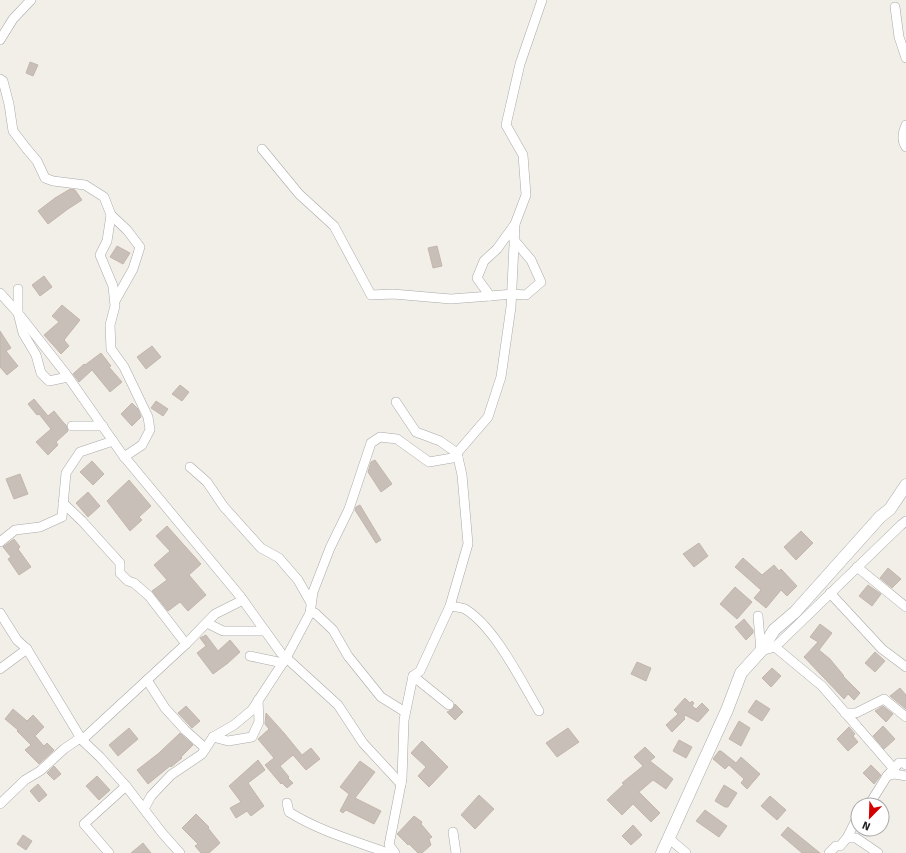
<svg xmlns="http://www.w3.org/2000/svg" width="906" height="853" font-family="Signika,sans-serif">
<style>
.building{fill:#c7bfb8;stroke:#c4b6ab}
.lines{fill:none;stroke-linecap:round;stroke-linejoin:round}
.minor-casing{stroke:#a9a9a9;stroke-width:10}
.tertiary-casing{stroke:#a9a9a9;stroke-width:13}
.minor{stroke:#fff;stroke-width:9}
.tertiary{stroke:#fff;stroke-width:12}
</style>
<rect width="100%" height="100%" fill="#f2efe9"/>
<!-- building -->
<g class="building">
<polygon points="30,62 38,65 33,76 26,73"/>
<polygon points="70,189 75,190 82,200 68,209 48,224 38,211 55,198"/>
<polygon points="117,246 130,253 123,264 110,257"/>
<polygon points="437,246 442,266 433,268 428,248"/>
<polygon points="44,276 52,287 40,296 32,285"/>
<polygon points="62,305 80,320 64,340 69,346 61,354 44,335 59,322 52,316"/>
<polygon points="0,331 11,348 6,351 18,366 7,375 0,367"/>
<polygon points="152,346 161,357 146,369 137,357"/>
<polygon points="101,353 111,366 109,367 122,382 110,392 92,370 79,382 73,374 84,364 85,365"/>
<polygon points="180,385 189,392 182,401 172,394"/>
<polygon points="34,399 48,416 54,411 63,422 66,425 68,431 56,442 58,445 48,455 36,442 51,429 39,414 37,415 28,404"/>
<polygon points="156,401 168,409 163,416 151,408"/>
<polygon points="132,403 138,409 141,417 132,426 121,414"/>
<polygon points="375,460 392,484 381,492 368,472 371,462"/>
<polygon points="92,461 104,474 93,485 80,472"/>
<polygon points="20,474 28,494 14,499 6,479"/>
<polygon points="129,480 151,506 139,517 142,520 130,531 107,501"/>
<polygon points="88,492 100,506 88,517 76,503"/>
<polygon points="360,505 381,540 376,543 355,510 356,507"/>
<polygon points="167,526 201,564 189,575 206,595 188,611 180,602 168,611 152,591 167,580 154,565 170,551 156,536"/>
<polygon points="801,531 813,543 796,560 784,547"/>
<polygon points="14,539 20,547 18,549 31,567 19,575 8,559 11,557 3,547"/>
<polygon points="699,543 708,556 694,567 683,554"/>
<polygon points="743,558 762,575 774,565 779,571 781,569 797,586 787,596 781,590 766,608 754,598 761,590 735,567"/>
<polygon points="888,568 901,579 892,588 880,578"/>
<polygon points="868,585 881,594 872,606 859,596"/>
<polygon points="735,587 752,602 737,619 720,604"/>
<polygon points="744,619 753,630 753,633 746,640 735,627"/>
<polygon points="820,624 832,633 819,650 830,659 844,676 843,676 860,693 854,700 848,694 844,699 804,657 818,642 810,637"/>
<polygon points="206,635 218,651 230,640 240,652 228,663 213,674 197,653 206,646 200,638"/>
<polygon points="875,652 885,661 875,672 865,663"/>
<polygon points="637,662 651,668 646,681 631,674"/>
<polygon points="772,668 781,676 771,687 762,678"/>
<polygon points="900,688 906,695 906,709 890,696"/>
<polygon points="685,698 690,703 692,701 694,703 692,706 696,709 702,703 709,710 698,722 685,715 684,718 685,719 672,732 666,725 678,714 674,710"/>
<polygon points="756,700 770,709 762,721 748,712"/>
<polygon points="455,704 463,712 455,720 447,712 453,709"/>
<polygon points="186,706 200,721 192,728 178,713"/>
<polygon points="883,706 893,714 886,722 875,711"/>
<polygon points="13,709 27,721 33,715 44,727 35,736 44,746 47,743 54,750 39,764 25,750 31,745 17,731 18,730 5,719"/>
<polygon points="266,713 284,733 302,755 311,748 320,759 306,770 293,755 280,766 289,777 288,778 293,783 287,788 282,783 281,784 265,765 274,758 258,739 269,729 265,724"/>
<polygon points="739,721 750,728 741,746 729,739"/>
<polygon points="883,726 895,739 884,749 873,736"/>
<polygon points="849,727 855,734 853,736 858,742 848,751 837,739"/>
<polygon points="129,728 138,739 118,756 109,745"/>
<polygon points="568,728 579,742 557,757 546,743"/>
<polygon points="180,733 193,745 181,757 182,758 171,767 170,766 148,784 137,770 159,753"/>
<polygon points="679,740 692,747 686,758 673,751"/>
<polygon points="422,741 448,767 429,787 418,776 426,767 411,753"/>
<polygon points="645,747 655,757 650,761 673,779 666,789 653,780 639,792 660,813 651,822 633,804 622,815 607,800 624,784 622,783 643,766 634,757"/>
<polygon points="719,751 721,751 736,763 741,757 760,774 747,789 741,783 744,779 729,765 725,769 713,759"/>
<polygon points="258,760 265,770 248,783 264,806 251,816 247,811 236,818 230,808 241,802 229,786"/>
<polygon points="360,761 375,772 355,798 381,811 374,824 346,810 343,813 340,811 349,794 340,787"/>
<polygon points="871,765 881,775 874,784 863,773"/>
<polygon points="54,766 61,774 54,780 47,773"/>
<polygon points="97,776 110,790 99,800 86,786"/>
<polygon points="38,784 47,795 39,802 30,791"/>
<polygon points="724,785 737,793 728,807 725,807 715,801"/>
<polygon points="479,795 494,809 475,829 461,815"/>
<polygon points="770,796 786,810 777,820 761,806"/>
<polygon points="705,810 727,826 719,837 696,821"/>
<polygon points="196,814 209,827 208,828 220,843 209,853 201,853 195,846 198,844 182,828"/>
<polygon points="414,816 422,822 421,824 432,837 429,839 431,845 422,853 418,853 409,844 408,845 397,834"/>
<polygon points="633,825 642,835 631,845 622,836"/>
<polygon points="788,827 820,853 802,853 781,835"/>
<polygon points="23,835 32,841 26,850 17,844"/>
<polygon points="143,843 151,853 131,853"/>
</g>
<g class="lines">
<!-- minor casing -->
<g class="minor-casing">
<g id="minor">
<polyline points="895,7 899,37 906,58"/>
<polyline points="0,40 13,19 31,0"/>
<polyline points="0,79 3,81 9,104 13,131 26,148 37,161 45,178 53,181 85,185 104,197 111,215 107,241 100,255 113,286 115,306 110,325 111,349 124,367 148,417 150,430 142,445 124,457"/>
<path d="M906,125C903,131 901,140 906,147"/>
<polyline points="262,149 299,194 334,226 371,295 393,294 451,299 490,296"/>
<polyline points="111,215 127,230 140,247 133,269 115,301"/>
<polyline points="514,240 531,260 541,282 526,295 512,294 490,296 477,278 484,261 497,249 515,224"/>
<polyline points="18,289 18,313 23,333 36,355 41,373 49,381 68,377"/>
<polyline points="0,293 18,313 66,374 122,454 240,596 281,653 338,705 363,743 401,784"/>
<polyline points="396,402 416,432 440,441 457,453"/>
<polyline points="72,426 103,426"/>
<polyline points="190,467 207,482 224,507 261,548 279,558 298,580 311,603"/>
<polyline points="63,503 82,521 120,563 120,573 128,581 134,583 149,596 186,644"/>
<polyline points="0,542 15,530 40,527 62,517 66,473 80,452 113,441"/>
<polyline points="857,567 906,607"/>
<polyline points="830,593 882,649 906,667"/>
<path d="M450,606C454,607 461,607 465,609C495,627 521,681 539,711"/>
<polyline points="0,613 17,640 27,649 82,740 100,757 126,786 163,834 180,853"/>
<polyline points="310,613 315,613 333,630 348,656 381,697 405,712"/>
<polyline points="758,616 761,651 775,647 901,525 906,521"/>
<polyline points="207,623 223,631 265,631"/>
<polyline points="775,647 822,686 894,769"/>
<polyline points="250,656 283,663"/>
<polyline points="0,669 27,649"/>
<polyline points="413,676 449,705"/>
<polyline points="147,680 165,708 185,730 205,748"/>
<polyline points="845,713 856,713 884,699 906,717"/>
<polyline points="213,737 228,741 252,737 259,722 258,700"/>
<polyline points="82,740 186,644 215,614 243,600"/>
<polyline points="887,776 895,774 906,776"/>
<path d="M287,803L289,812C319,831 355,841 388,853"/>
<polyline points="0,804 25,780 40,771 64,749 80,738"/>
<polyline points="869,805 887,776 899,763 904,763 906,765"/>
<polyline points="144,809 151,796 171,775 202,754 213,737 234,725 252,710 286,658 310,613 313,592 330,548 349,509 371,443 380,437 397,439 429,462 458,457"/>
<polyline points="453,832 456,853"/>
<polyline points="847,838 856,820 858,818"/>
<polyline points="672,841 686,853"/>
<polyline points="109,853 84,824 126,786"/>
<polyline points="395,853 389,845 402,779 404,720 413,676 420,671 450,606 468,544 462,475 457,453 488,417 501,377 511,307 515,224 526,195 523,155 506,125 520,64 542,0"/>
<polyline points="829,853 836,846 840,846 847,838 856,838 878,853"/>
</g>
</g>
<!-- tertiary casing -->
<g class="tertiary-casing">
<polyline id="tertiary" points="662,853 727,710 741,673 761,651 774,630 795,612 880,517 890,509 906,485"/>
</g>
<!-- minor -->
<use href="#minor" class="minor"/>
<!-- tertiary -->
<use href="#tertiary" class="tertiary"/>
</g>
<!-- north arrow -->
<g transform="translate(870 817) rotate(203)"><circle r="19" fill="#ffffff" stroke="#a7a7a7"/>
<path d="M0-3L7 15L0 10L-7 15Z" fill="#d40000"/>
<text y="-6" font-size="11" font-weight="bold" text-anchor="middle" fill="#222222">N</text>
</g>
</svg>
